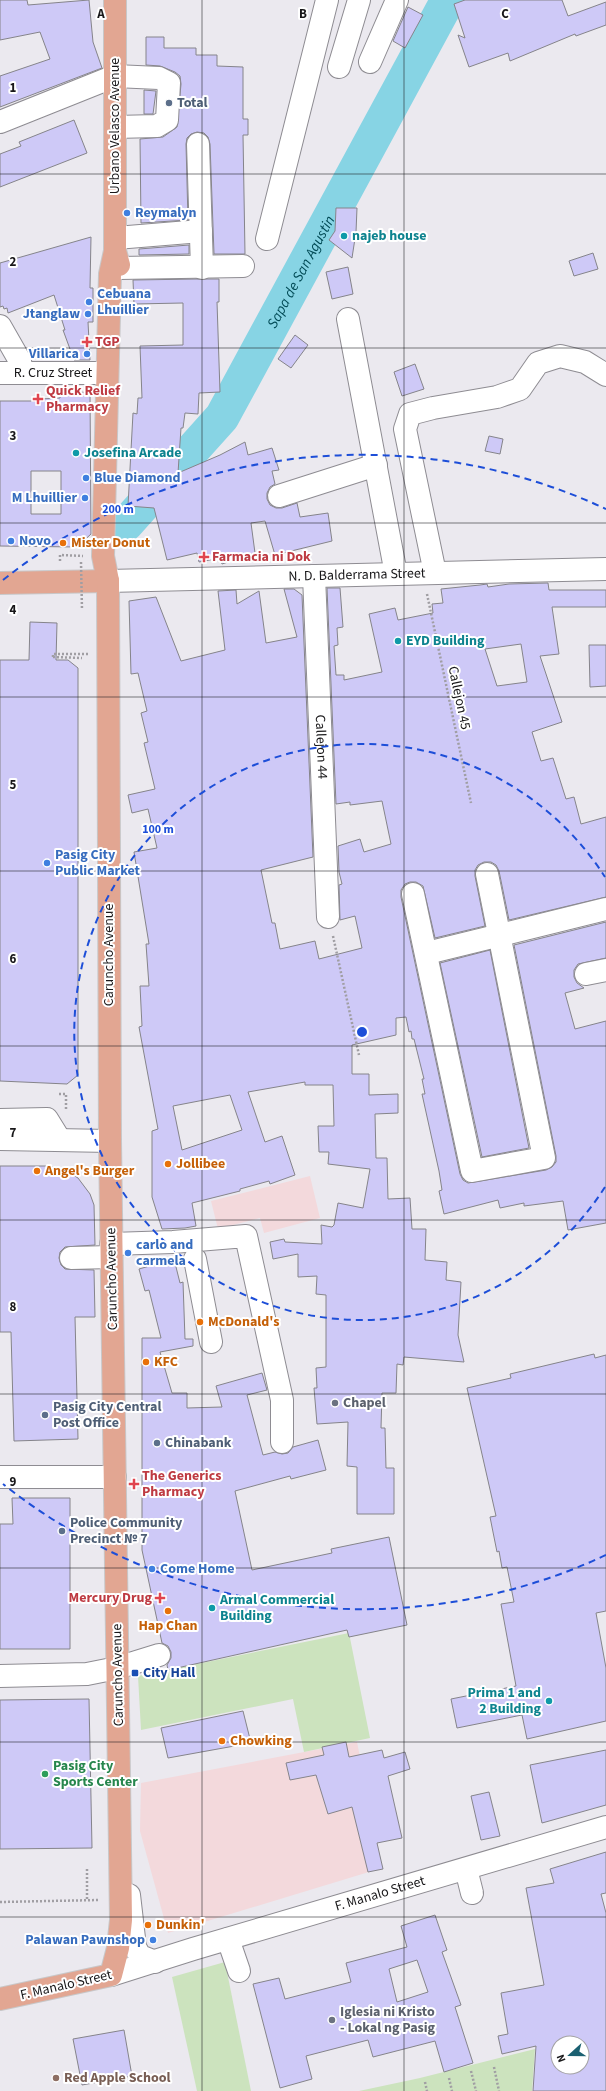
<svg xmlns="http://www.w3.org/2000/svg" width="606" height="2091" font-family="'Source Sans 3',sans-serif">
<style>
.industrial{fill:#f3d9dc}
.green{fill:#cce3be}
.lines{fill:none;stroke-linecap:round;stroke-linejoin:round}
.river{stroke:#87d4e4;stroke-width:35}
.building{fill:#cec9f7;stroke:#85848a;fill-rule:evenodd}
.minor-casing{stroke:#8e8c92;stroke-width:24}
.major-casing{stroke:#c8c7c8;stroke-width:24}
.path{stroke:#a09ea3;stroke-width:2.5;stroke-dasharray:2 2;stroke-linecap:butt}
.minor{stroke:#fff;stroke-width:22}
.major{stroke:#e2a692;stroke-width:22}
.path-bridge{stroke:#a09ea3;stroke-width:2.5;stroke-dasharray:2 2;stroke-linecap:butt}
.grid{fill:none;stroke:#181719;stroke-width:1;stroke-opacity:0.55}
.ring{fill:none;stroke:#1d4ed8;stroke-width:2;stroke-dasharray:7 5}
.service-dot{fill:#5c6f8a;stroke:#fff;stroke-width:1.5}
.shop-dot{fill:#3f7fe0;stroke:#fff;stroke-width:1.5}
.culture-dot{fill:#0f9aa8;stroke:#fff;stroke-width:1.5}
.health-dot{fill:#e0444e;stroke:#fff;stroke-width:1.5}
.food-dot{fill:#e8710a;stroke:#fff;stroke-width:1.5}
.worship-dot{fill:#6b7280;stroke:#fff;stroke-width:1.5}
.transit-dot{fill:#1a4fb4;stroke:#fff;stroke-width:1.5}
.leisure-dot{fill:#2e9e5b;stroke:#fff;stroke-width:1.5}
.education-dot{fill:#8d6e63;stroke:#fff;stroke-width:1.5}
.labels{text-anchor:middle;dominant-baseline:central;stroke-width:4;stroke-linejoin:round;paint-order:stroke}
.service-label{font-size:14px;font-weight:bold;fill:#4e5e75;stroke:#fff;text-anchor:start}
.street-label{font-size:14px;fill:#181719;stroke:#fff}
.shop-label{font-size:14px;font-weight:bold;fill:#366cbe;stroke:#fff;text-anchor:start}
.culture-label{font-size:14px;font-weight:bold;fill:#0d838f;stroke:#fff;text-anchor:start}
.health-label{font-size:14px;font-weight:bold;fill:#be3a42;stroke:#fff;text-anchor:start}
.food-label{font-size:14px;font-weight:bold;fill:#c56008;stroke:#fff;text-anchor:start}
.worship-label{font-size:14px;font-weight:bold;fill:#5b616d;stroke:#fff;text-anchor:start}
.transit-label{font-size:14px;font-weight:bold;fill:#164399;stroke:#fff;text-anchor:start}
.leisure-label{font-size:14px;font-weight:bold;fill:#27864d;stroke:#fff;text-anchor:start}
.education-label{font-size:14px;font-weight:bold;fill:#785e54;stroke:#fff;text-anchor:start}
.water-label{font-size:15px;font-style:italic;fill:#024b56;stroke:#fff}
.grid-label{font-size:13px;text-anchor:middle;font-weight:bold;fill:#181719;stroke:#fff;stroke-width:4;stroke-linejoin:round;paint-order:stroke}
.centre{fill:#1d4ed8;stroke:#fff;stroke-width:2}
.ring-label{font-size:12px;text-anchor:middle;font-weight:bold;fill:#1d4ed8;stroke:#fff;stroke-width:4;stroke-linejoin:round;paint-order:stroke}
</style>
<rect width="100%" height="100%" fill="#ebe9ef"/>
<!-- industrial -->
<g class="industrial">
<polygon points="310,1176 320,1218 264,1233 260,1218 218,1229 211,1201"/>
<polygon points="357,1742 382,1868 168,1933 140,1831 141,1783"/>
</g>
<!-- green -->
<g class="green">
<polygon points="349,1633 370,1738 304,1752 293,1699 141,1730 138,1676"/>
<polygon points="225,1962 251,2091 197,2091 172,1977"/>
<polygon points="535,2049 532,2091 359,2091 420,2078"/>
</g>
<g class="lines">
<!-- river -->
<path class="river" id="s1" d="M126,524L222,417L448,0"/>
</g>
<!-- building -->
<g class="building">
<polygon points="0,0 27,0 28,5 89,0 93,42 102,68 0,107 0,76 50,59 40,32 0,40"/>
<polygon points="465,0 562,0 568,16 606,2 606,25 576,36 575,34 510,61 508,53 469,67 458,35 465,38 454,4"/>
<polygon points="408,7 423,15 405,48 393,41"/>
<polygon points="146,37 164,37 164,48 196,48 196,55 217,55 217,66 243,67 243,119 248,119 248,135 243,135 245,254 214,254 210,144 208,137 204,133 197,132 191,134 187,138 186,144 188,220 141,223 140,139 163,137 177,127 181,84 180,76 175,72 160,66 146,65"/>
<polygon points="144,90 156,91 153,114 144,114"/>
<polygon points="74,120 87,153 0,187 0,154 21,146 19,142"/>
<polygon points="336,208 357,208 356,232 352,258 329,240 335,231"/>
<polygon points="91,237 90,288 93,288 93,322 88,322 90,360 74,360 63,330 65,330 54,295 8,313 7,308 4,309 3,306 0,307 0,263"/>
<polygon points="189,245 189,254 139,255 139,249"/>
<polygon points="593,253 598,269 574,276 569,261"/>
<polygon points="348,267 353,294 332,299 326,272"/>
<polygon points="197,279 219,279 219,302 217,302 220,392 199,393 198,414 185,413 183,428 181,428 178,473 220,455 245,442 248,455 272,448 279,470 272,471 275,484 270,487 267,493 267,499 270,505 276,508 282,508 297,503 300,517 328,513 332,541 275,555 265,521 251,523 255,553 222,564 220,558 199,562 197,553 167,560 154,508 128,506 133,413 137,414 138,398 142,398 140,346 183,345 183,303 134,304 133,280"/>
<polygon points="295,335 308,345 291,368 278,359"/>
<polygon points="415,364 424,389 402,396 394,372"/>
<path d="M90,392L91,534L77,547L0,546V401H40V399L60,398V393ZM31,471H61V514H31Z"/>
<polygon points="489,436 503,439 500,454 485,451"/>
<path d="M548,583L549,590H606V607H552L559,654L540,656L562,722L532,732L541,761L553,758L566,799L574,797L581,824L606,817V897L509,920L499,871L496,865L491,862H484L478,865L475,870V876L485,926L435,938L423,886L416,882H410L405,884L401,890V897L460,1174L463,1180L468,1183L546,1170L552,1167L556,1162V1156L514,945L606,922V958L578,964L574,970V977L577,983L584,988L565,993L575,1029L606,1021V1223L568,1230L563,1201L524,1206V1203L500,1208L498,1200L444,1214L439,1191L442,1190L439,1171L422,1094H425L422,1079H424L414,1039H412L411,1031L409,1032L406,1017L396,1018V1035L352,1045V1074H369V1095L398,1094V1113L375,1114L376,1158H387L388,1199L410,1198L412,1229H426L425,1260L447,1262L446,1280L461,1282L458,1335L464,1362L404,1357L403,1365L397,1364L396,1393H382L381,1428H385L386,1468H394V1514H357V1467L347,1466L348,1422L317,1424L314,1388H317L316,1368L326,1367V1295L316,1294L317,1276L298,1277V1254L273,1259L270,1242L284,1239L285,1242L322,1244L321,1225L332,1227L334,1225L338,1203L363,1208L370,1169L328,1164L329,1152H319L318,1126H334L333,1085H305V1082L248,1092L265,1142L282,1136L295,1175L270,1184L269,1181L240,1189V1191L192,1203L196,1226L185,1228L162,1229L152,1197V1131L158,1129L139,1027L142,1026L140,986H149L146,944H149L134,852L157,848L148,809L132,813L128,795L155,789L144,743L148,742L141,713L147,711L138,673L131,674L129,601L156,597L181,661L225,650L218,591L236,590L237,604L259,591L266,643L297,637L284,589H294L302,595L313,857L261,870L272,923H275L280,949L315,941L319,959L362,948L355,916L340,920L339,885L342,884L339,872L338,846L360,839L364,852L391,844L382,801L350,805V802L336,804L327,588H340L343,627L337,628L338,645L334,646L336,675H344V680L382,672L369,614L395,608L398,620L433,613L432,604L443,603L441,589L480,585L487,584L488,587L509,584ZM521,644L527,682L497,686L485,649ZM230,1095L242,1130L182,1150L173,1106Z"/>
<polygon points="30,622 57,623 56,660 68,660 78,668 78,1075 67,1084 0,1081 0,660 29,660"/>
<polygon points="589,645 606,645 606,686 590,687"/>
<polygon points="490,950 529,1148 482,1157 440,963"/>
<polygon points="0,1166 47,1166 61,1168 78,1178 90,1194 94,1205 95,1245 65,1247 60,1252 59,1258 61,1265 65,1269 94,1270 95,1317 75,1317 78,1439 14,1441 11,1332 0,1332"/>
<polygon points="174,1259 180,1283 183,1282 185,1339 193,1339 193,1346 160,1352 172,1393 187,1393 187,1408 222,1407 216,1386 262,1373 267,1390 247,1395 263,1455 275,1452 282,1454 288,1453 293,1447 318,1440 326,1470 291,1479 290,1476 235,1491 252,1570 332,1553 331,1549 389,1537 407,1625 349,1637 347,1630 168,1670 167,1665 171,1658 171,1652 168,1646 162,1643 142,1550 142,1338 161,1338 149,1290 145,1291 139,1269"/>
<polygon points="594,1354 595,1358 606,1355 606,1611 596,1613 606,1668 606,1721 527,1739 522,1715 457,1728 451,1699 516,1686 501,1604 514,1602 507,1567 502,1568 499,1551 497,1552 490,1517 496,1516 467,1388 511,1378 510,1374"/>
<polygon points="12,1498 70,1498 70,1649 0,1649 0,1524 13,1524"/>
<polygon points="89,1699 92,1848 0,1849 0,1700"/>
<polygon points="243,1711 251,1743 168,1758 161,1728"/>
<polygon points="346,1742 349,1757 382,1750 384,1758 405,1752 410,1769 388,1776 402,1838 377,1843 383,1869 368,1872 352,1807 328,1814 316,1775 290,1780 286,1763 324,1755 322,1747"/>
<polygon points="606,1750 606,1805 542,1823 530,1765"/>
<polygon points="489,1792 500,1836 481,1840 471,1796"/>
<path d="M606,1852V1893L601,1894L606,1913V2091H533L536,2046L502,2054L498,2036L508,2034L501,1993L544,1985L526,1888L554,1883L550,1869ZM558,2043H582V2067H558Z"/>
<path d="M435,1915L447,1950L442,1952L461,2005L455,2007L473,2063L444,2072L435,2041L373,2057L368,2040L306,2056L312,2079L280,2088L253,1984L279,1978L285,1999L351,1982L346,1963L407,1947L401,1926ZM417,1960L428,1992L397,2002L389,1969Z"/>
<polygon points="124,2030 132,2076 82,2085 73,2039"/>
</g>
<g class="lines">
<!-- minor casing -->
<g class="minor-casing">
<g id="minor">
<polyline points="370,62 397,0"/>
<polyline points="339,67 359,0"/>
<polyline points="0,122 115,76 159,78 169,83 167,120 157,126 115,127"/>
<polyline points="198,144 202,268"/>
<polyline points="116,238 201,231"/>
<polyline points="267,239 327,0"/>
<polyline points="119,268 243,266"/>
<polyline points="348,319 396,574"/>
<polyline points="0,326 20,361 22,373"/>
<path id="s2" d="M0,373H107"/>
<polyline points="279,496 376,465"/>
<polyline points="435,573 405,429 410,414 433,408 497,397 520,389 538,363 560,356 585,362 606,375"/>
<path id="s3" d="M314,576L328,917"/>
<path id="s4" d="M108,581L606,569"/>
<polyline points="413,894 472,1171 544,1158 487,874"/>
<polyline points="427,953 606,909"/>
<polyline points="586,974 606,970"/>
<polyline points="0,1120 47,1119 60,1140"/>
<polyline points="0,1139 110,1141"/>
<polyline points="111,1244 173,1242 246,1236 282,1400 282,1442"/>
<polyline points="71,1258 111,1257"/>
<polyline points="195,1259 211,1342"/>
<polyline points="0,1477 115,1477"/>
<polyline points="0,1676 87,1674 117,1668 159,1655"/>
<polyline points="466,1869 472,1893"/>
<polyline points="129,1895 135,1947 140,1956 155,1962"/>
<polyline points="228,1939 239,1971"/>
<path id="s5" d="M111,1975L193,1949L606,1827"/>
</g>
</g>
<!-- major casing -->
<g class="major-casing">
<g id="major">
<polyline points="115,0 115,251 119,265"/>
<polyline points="0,583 108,581"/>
<polyline points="0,1999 111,1975 118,1948 121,1920 110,1141 108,581 103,556 110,274 115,251"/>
</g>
</g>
<!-- path -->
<g class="path">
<polyline points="60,561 60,555 83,556"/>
<polyline points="427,594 471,803"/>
<polyline points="53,657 53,654 88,654"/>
<polyline points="53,657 82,658"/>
<polyline points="333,936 359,1055"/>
<polyline points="59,1094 66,1094 66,1109"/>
<polyline points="87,1869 87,1900"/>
<polyline points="0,1902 99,1900"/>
<polyline points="494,2067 499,2091"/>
<polyline points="471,2071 476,2091"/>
<polyline points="449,2078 452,2091"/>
<polyline points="425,2082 427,2091"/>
</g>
<!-- minor -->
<use href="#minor" class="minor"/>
<!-- major -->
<use href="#major" class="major"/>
<!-- path-bridge -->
<polyline class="path-bridge" points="81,562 82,610"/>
</g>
<!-- grid -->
<path class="grid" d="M202,0V2091M404,0V2091M0,174H606M0,348H606M0,523H606M0,697H606M0,871H606M0,1046H606M0,1220H606M0,1394H606M0,1568H606M0,1742H606M0,1917H606"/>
<!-- distance rings -->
<g class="ring">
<path d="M605 1187A288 288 0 1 1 605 877"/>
<path d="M606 1555A577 577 0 0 1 3 1484M3 580A577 577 0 0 1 606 509"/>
</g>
<!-- markers -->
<g class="service-dot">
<circle cx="169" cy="103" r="4"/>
<circle cx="45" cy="1415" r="4"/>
<circle cx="157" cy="1443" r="4"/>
<circle cx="62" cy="1531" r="4"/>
</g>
<g class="shop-dot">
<circle cx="127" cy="213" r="4"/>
<circle cx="89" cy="302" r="4"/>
<circle cx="88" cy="314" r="4"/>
<circle cx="87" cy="354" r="4"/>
<circle cx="86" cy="478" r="4"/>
<circle cx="85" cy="498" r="4"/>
<circle cx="11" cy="541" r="4"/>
<circle cx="47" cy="863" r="4"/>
<circle cx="128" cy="1253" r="4"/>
<circle cx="152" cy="1569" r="4"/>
<circle cx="153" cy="1940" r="4"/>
</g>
<g class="culture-dot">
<circle cx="344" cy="236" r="4"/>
<circle cx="76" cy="453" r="4"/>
<circle cx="398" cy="641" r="4"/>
<circle cx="212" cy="1608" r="4"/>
<circle cx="549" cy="1701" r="4"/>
</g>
<g class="health-dot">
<path d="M85 336h4v4h4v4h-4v4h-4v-4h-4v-4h4z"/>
<path d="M36 393h4v4h4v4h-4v4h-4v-4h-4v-4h4z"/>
<path d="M202 551h4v4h4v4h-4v4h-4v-4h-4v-4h4z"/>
<path d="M132 1478h4v4h4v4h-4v4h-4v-4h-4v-4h4z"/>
<path d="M158 1592h4v4h4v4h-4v4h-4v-4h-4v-4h4z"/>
</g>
<g class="food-dot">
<circle cx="63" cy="543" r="4"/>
<circle cx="168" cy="1164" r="4"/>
<circle cx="37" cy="1171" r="4"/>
<circle cx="200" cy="1322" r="4"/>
<circle cx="146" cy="1362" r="4"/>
<circle cx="168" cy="1611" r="4"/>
<circle cx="222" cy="1741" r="4"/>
<circle cx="148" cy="1925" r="4"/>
</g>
<g class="worship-dot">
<circle cx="335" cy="1403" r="4"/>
<circle cx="332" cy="2020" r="4"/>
</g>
<rect class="transit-dot" x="131" y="1669" width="8" height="8" rx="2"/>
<circle class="leisure-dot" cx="45" cy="1774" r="4"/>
<circle class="education-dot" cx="56" cy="2078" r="4"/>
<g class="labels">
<!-- service labels -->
<g class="service-label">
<text x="177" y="103">Total</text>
<text x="53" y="1407">Pasig City Central<tspan x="53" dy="16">Post Office</tspan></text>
<text x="165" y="1443">Chinabank</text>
<text x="70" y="1523">Police Community<tspan x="70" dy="16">Precinct № 7</tspan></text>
</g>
<!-- street labels -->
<g class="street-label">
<text transform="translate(115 126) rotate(-90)">Urbano Velasco Avenue</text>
<text stroke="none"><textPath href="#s2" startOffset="53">R. Cruz Street</textPath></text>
<text stroke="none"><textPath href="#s4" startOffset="249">N. D. Balderrama Street</textPath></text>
<text transform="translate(459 698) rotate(78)">Callejon 45</text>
<text stroke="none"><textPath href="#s3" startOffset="171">Callejon 44</textPath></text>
<text transform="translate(109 955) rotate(-90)">Caruncho Avenue</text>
<text transform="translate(112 1279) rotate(-91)">Caruncho Avenue</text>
<text transform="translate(118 1675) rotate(-91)">Caruncho Avenue</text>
<text stroke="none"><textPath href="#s5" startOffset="281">F. Manalo Street</textPath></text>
<text transform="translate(66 1985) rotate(-13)">F. Manalo Street</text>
</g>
<!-- shop labels -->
<g class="shop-label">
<text x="135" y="213">Reymalyn</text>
<text x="97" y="294">Cebuana<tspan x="97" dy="16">Lhuillier</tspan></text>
<text x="80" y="314" text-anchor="end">Jtanglaw</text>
<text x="79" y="354" text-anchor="end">Villarica</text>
<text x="94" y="478">Blue Diamond</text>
<text x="77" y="498" text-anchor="end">M Lhuillier</text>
<text x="19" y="541">Novo</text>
<text x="55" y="855">Pasig City<tspan x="55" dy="16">Public Market</tspan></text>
<text x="136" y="1245">carlo and<tspan x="136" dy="16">carmela</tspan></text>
<text x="160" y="1569">Come Home</text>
<text x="145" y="1940" text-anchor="end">Palawan Pawnshop</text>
</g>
<!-- culture labels -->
<g class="culture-label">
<text x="352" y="236">najeb house</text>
<text x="84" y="453">Josefina Arcade</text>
<text x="406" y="641">EYD Building</text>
<text x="220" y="1600">Armal Commercial<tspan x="220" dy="16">Building</tspan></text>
<text x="541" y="1693" text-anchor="end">Prima 1 and<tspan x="541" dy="16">2 Building</tspan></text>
</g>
<!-- health labels -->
<g class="health-label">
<text x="95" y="342">TGP</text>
<text x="46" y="391">Quick Relief<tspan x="46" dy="16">Pharmacy</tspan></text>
<text x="212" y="557">Farmacia ni Dok</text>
<text x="142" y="1476">The Generics<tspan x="142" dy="16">Pharmacy</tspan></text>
<text x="152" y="1598" text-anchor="end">Mercury Drug</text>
</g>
<!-- food labels -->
<g class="food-label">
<text x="71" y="543">Mister Donut</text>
<text x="176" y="1164">Jollibee</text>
<text x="45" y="1171">Angel's Burger</text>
<text x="208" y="1322">McDonald's</text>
<text x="154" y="1362">KFC</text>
<text x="168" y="1626" text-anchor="middle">Hap Chan</text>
<text x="230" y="1741">Chowking</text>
<text x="156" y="1925">Dunkin'</text>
</g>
<!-- worship labels -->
<g class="worship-label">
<text x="343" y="1403">Chapel</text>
<text x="340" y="2012">Iglesia ni Kristo<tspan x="340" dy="16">- Lokal ng Pasig</tspan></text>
</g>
<!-- transit labels -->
<g class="transit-label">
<text x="143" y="1673">City Hall</text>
</g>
<!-- leisure labels -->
<g class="leisure-label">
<text x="53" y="1766">Pasig City<tspan x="53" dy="16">Sports Center</tspan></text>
</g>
<!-- education labels -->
<g class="education-label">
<text x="64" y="2078">Red Apple School</text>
</g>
<!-- water labels -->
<g class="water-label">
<text stroke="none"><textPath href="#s1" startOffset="309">Sapa de San Agustin</textPath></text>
</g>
</g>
<g class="grid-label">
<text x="101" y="18">A</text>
<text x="303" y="18">B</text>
<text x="505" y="18">C</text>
<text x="13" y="92">1</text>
<text x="13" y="266">2</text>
<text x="13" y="440">3</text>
<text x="13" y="614">4</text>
<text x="13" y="789">5</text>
<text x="13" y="963">6</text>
<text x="13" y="1137">7</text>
<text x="13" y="1311">8</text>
<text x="13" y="1486">9</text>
</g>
<circle cx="362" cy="1032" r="6" class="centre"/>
<g class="ring-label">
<text x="118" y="513">200 m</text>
<text x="158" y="833">100 m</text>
</g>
<!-- north arrow -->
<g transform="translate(570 2055) rotate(249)"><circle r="19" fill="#ffffff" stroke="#a3a2a3"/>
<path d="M0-3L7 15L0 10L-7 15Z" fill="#1a6071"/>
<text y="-6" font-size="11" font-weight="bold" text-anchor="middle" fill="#181719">N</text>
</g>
</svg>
